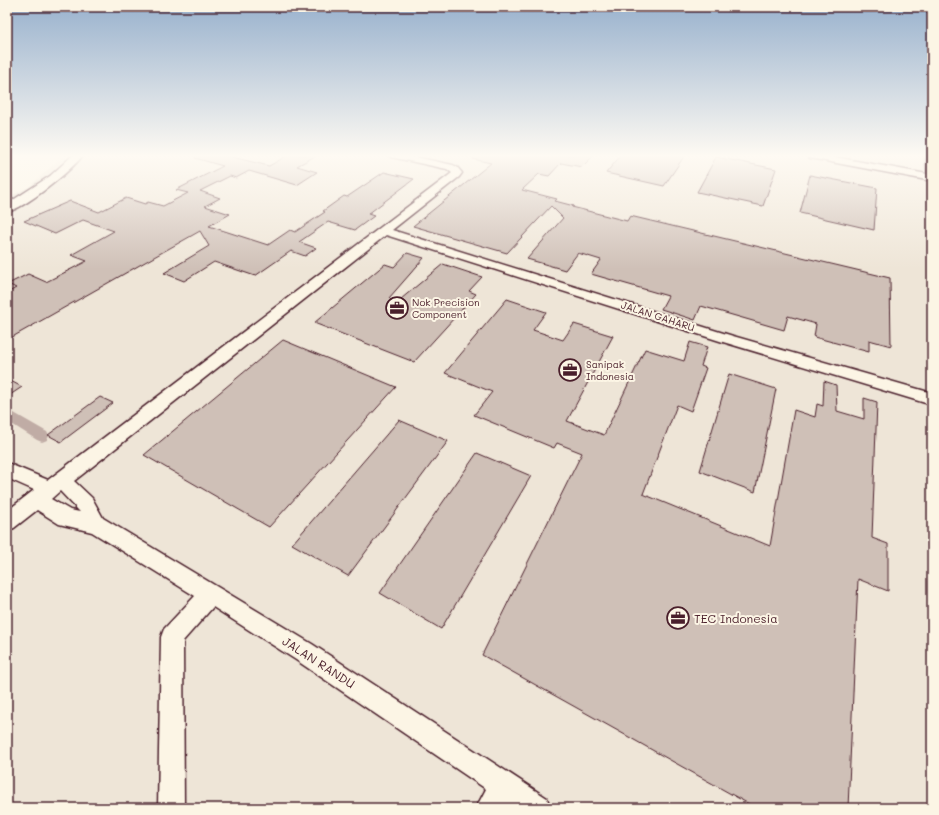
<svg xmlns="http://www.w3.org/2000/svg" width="939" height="815" font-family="Mali,sans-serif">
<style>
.built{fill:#eee5d7}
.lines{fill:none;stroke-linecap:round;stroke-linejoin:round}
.canal{fill:#c0aca5;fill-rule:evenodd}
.building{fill:#cfc0b7;stroke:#4a1f2b}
.street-casing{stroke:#4a1f2b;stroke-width:3}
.street{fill:#fcf5e5;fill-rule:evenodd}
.labels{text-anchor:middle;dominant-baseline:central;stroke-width:4;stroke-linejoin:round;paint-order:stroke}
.poi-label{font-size:10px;fill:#4a1f2b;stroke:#fcf5e5;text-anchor:start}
.street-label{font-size:10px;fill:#4a1f2b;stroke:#fcf5e5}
.near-poi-label{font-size:12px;fill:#4a1f2b;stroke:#fcf5e5;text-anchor:start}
.near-street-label{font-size:12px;fill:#4a1f2b;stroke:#fcf5e5}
</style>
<rect width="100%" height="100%" fill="#fcf5e5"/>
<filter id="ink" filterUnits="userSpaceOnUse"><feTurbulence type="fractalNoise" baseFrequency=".025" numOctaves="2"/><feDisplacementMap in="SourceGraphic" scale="8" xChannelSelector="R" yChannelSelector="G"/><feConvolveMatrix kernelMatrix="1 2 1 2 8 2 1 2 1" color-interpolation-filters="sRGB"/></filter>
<g filter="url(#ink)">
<!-- built -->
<polygon class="built" points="64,155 932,155 932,808 7,808 7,198 30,186"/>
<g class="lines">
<!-- canal -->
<polygon class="canal" points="7,409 47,432 49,436 47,440 42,442 37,440 7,421"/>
</g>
<!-- building -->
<g class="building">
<polygon points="196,155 224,155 269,166 288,155 317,155 297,166 317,172 297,185 249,171 236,178 230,176 200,191 220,198 205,206 230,214 209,226 268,245 290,230 295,232 325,212 323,211 344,196 347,197 384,172 414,179 368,214 374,216 355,230 328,222 299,242 316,248 305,256 291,251 255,276 214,262 184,281 164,273 209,246 200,231 7,340 7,293 16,288 8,284 28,274 46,282 87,261 71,255 114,231 83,220 55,234 24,221 70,201 99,212 126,198 145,204 148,202 163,206 188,193 176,190 223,166 195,158"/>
<polygon points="474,155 594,155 582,167 561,163 549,176 539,174 522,190 557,199 555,201 574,206 572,207 627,221 630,216 890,278 891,346 869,340 869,352 814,337 816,324 788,316 784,330 701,306 695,320 661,309 668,296 591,274 601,260 578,253 565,270 527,259 563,218 551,206 507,253 413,226 491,163 473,159"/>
<polygon points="621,155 685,155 664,186 606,173"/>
<polygon points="716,157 776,169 763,206 697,192"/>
<polygon points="810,175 877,188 874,230 800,213"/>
<polygon points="407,253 424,258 389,298 395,304 443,264 482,277 469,291 476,294 414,362 314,323 385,264 394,267"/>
<polygon points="507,299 546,312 533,330 563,340 574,324 613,336 567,421 604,435 645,349 684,361 690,342 707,347 701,366 706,368 691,411 677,405 643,494 770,546 794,410 815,417 817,404 823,406 824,381 836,385 837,411 864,419 864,398 877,402 872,538 888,544 888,591 858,579 848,808 756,808 482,655 582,453 557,443 554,448 474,415 492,392 445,373"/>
<polygon points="283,340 396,387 269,527 144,455"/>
<polygon points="729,374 776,389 755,492 700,471"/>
<polygon points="7,379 22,387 7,397"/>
<polygon points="100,397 113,403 61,442 48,435"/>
<polygon points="399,420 448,441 348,576 292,544"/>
<polygon points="477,453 531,476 441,629 380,593"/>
</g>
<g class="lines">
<!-- street casing -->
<g class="street-casing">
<g id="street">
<path d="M73,155H83C71,171 25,208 7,212V204L50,176Z"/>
<path d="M390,155H406L453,165L457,167L462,173L459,177L392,230L733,336L932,393V405L723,342L386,235L74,481L92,498L103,518L312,644L547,798L550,808H513L507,804L504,808H476L486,789L296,660L213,607L183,641L184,808H158L161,637L164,629L195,596L92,532L59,524L37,510L14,528L7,531V511L34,490L7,478V463L48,480L452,173L447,169L391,157ZM60,491L78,510L80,512L70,510L51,499Z"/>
<polygon points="805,155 824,155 927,174 925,155 932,155 932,181 810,158"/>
</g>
</g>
<!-- street -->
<use href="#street" class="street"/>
</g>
</g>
<!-- sky -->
<linearGradient id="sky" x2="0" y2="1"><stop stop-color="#98b1cd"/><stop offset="0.58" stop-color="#fefaf3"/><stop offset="1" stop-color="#fefaf3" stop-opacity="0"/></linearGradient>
<rect width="939" height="269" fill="url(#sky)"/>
<!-- icons -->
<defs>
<g id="office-ring" transform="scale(1.15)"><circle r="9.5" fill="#fcf5e5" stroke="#4a1f2b" stroke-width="1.5"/><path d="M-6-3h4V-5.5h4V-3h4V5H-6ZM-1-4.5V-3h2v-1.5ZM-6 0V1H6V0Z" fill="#4a1f2b"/></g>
</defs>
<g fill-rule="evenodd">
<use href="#office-ring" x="397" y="308"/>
<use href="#office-ring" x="570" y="370"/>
<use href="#office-ring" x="678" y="618"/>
</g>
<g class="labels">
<!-- poi labels -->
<g class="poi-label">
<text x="412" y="302">Nok Precision<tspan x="412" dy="12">Component</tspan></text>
<text x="586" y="364">Sanipak<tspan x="586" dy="12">Indonesia</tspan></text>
</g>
<!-- street labels -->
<g class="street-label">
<text transform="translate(658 316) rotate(18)">JALAN GAHARU</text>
</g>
<!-- near-poi labels -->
<g class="near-poi-label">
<text x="694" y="618">TEC Indonesia</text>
</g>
<!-- near-street labels -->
<g class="near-street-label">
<text transform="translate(319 662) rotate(33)">JALAN RANDU</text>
</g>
</g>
<!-- margin -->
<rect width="939" height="815" fill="none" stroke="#fcf5e5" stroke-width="24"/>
<rect x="12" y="12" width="915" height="791" fill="none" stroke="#4a1f2b" stroke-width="1.5" filter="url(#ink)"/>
</svg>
